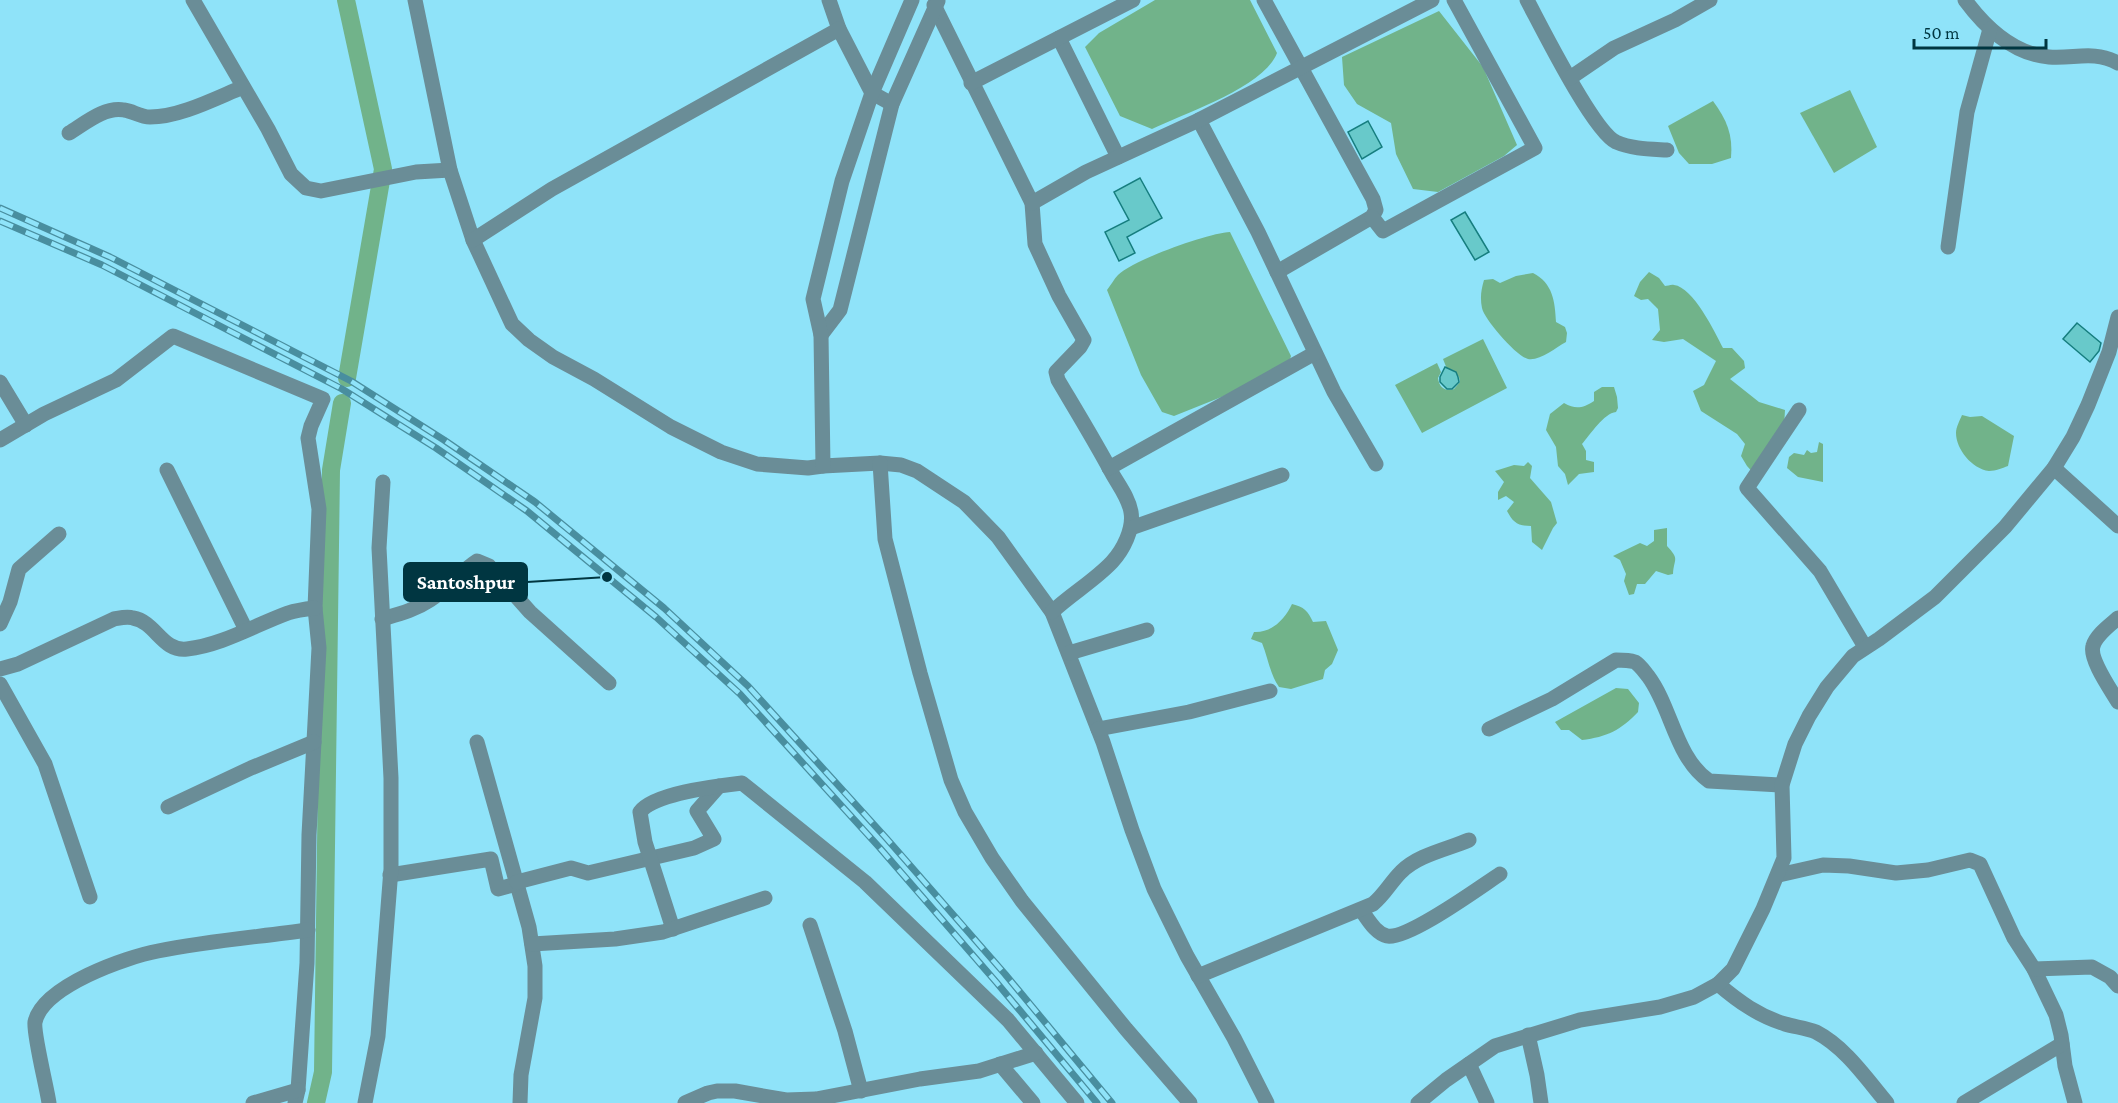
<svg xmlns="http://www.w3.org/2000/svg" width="2118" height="1103" font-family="'Crimson Pro',serif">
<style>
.water{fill:#71b38a}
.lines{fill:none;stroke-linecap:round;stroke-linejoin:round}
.canal{stroke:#71b38a;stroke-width:18}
.building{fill:#68c9ca;stroke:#167e7f;stroke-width:1.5}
.minor{stroke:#6a8d97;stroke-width:15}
.rail-casing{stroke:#498e9f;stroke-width:7}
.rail{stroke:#8fe3f9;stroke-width:4.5;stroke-dasharray:14;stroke-linecap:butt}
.leader{fill:none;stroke:#003641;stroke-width:2}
.callout-dot{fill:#003641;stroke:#8fe3f9;stroke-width:2}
.callout{fill:#003641;stroke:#003641;stroke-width:2}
.callout-label{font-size:20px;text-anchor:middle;font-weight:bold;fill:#fff}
</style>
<rect width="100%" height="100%" fill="#8fe3f9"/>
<!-- water -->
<g class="water">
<path d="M1155,0H1250L1277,53C1264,87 1185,113 1152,129L1120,116L1085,47L1099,33Z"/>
<polygon points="1439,11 1483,67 1517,145 1504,156 1438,192 1413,189 1396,154 1391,123 1357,104 1344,85 1342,57"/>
<polygon points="1850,90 1877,147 1834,173 1800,113"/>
<path d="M1713,101C1727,120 1733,135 1731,158L1712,164H1689L1679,153L1668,126Z"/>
<path d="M1230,232L1291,356L1289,363L1254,384L1174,416L1162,412L1141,375L1107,290C1111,285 1114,279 1118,275C1133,260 1208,233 1230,232Z"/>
<path d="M1649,272L1659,278L1665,286C1667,286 1672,284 1674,285C1693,287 1715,332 1723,348H1732L1744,361L1745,368L1730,379L1759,402L1785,410L1784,427L1757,477L1747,466L1741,456L1745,444L1737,434L1701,411L1693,391L1704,385L1716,361L1683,339L1664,342L1652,340L1660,330L1658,309L1648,299L1641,300L1634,296L1640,282Z"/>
<path d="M1533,273C1553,283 1555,302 1556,322L1565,327L1567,333L1566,342C1555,348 1540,361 1528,359C1517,357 1484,319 1482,308C1480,298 1481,290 1484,280L1493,279L1500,283L1516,276Z"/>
<path d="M1483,339L1507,388L1422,433L1395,385L1437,363L1441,372L1438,378C1439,387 1445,392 1454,389L1460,382L1459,377L1453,370L1447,369L1443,359Z"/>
<path d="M1602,387H1614L1617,397L1618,408L1616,412C1604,413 1590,435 1582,444L1586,451V460L1594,462V472L1579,474L1568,485L1565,474L1558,466L1556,447L1546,430L1550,414L1564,403C1576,410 1583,408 1594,401V392Z"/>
<path d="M1962,415L1970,417L1982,416L2014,436L2008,466C2002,468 1996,471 1989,471C1972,469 1956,449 1956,433C1956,427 1960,420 1962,415Z"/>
<polygon points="1819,442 1823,444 1823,482 1798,477 1787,468 1789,457 1794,453 1804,455 1807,450 1811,453 1817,452"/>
<path d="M1528,462L1532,466L1530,478L1551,502L1557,523L1553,528L1542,550L1532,542L1531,526C1517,526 1513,522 1507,511L1514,502L1506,496L1498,500V492L1504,482L1495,471L1514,465L1524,466Z"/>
<path d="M1667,528V546C1680,560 1674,558 1673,574L1668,575L1656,571L1645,584H1637L1634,594L1629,595L1624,581L1626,574L1620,560L1613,556L1640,543L1647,546L1654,541V530Z"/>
<path d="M1292,604C1304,607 1308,611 1313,622L1326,621L1338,650L1332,664L1325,670L1323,679L1291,689L1279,687C1270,674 1268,658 1262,643L1251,639L1254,632C1272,633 1285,619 1292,604Z"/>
<path d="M1616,688L1628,689L1639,703L1638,712C1621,730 1607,737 1582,740L1569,730H1561L1555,722Z"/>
</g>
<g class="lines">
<!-- canal -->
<g class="canal">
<polyline points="346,0 383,169 347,378"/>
<polyline points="316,1103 323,1072 331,470 342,403"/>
</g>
</g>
<!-- building -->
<g class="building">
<polygon points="1368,121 1382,147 1362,159 1348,132"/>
<polygon points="1140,178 1162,218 1127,237 1135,253 1119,261 1105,232 1129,220 1114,192"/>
<polygon points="1465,212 1489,252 1475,260 1451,220"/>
<polygon points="2077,323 2101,343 2099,351 2090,362 2063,339"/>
<polygon points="1445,367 1456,372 1458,377 1459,382 1452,389 1447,389 1440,382 1440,377"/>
</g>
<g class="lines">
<!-- minor -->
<g class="minor">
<polyline points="193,0 268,129 291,174 306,188 321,191 416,172 450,170"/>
<polyline points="415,0 450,170 473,240 512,324 529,340 553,357 594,379 671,427 721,452 757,464 808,468 823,466 880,463 901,465 917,471 964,502 998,537 1052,612 1103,742 1132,830 1154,889 1187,956 1234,1038 1267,1103"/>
<polyline points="829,0 839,29"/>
<polyline points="1264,0 1373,199 1376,210 1372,217 1277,272"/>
<path d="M1527,0C1542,28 1593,131 1616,142C1632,149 1650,149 1667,150"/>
<path d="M1965,0C1985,27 2013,54 2049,57C2075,59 2093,50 2118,63"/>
<path d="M934,5L1032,203L1035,244L1059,296L1084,340L1080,347L1056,372L1058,380C1077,412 1096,443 1113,475C1120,487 1129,499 1131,512C1134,529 1123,550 1112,562C1094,581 1071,594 1052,612"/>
<polyline points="1059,38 1118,157"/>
<polyline points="1570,78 1614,48 1675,20 1710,0"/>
<polyline points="971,83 1133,0"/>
<polyline points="1199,120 1258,232 1334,392 1376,464"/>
<path d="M69,133C84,124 105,106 124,110C133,111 140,117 150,117C180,117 216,98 243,87"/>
<polyline points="1032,203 1086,172 1199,120 1432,0"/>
<polyline points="1372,217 1383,231 1535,148 1454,0"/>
<polyline points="473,240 552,189 839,29 872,93 892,104"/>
<polyline points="1948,247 1967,112 1990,29"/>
<polyline points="821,335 840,310 892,104 938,1"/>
<polyline points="0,382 26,425"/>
<polyline points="1799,410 1747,488 1820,571 1865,647"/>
<polyline points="0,440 44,414 116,380 173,336 323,399 311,426 308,438 319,509 315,608 319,648 309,835 307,963 298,1090 295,1103"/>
<polyline points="880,463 885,539 920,673 951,780 965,812 992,858 1022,901 1126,1029 1190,1103"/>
<polyline points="823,466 821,335 813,299 842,181 872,93 912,0"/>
<polyline points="1109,468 1315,353"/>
<polyline points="2054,468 2118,526"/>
<polyline points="167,470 246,630"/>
<polyline points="1131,528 1282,475"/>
<path d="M2118,618C2110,625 2096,635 2093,646C2089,659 2111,690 2118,702"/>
<path d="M382,619C399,614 415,610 430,600C447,589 460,572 477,561L489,566L530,612L609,683"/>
<polyline points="0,624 10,602 19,569 59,534"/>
<polyline points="1069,653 1147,630"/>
<path d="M0,669L18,664L114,619C120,618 127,616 133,618C156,622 162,652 187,649C222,645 255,625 288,613C297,610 306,609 315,608"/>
<polyline points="0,684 45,764 90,897"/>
<polyline points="1098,729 1189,712 1270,691"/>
<path d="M1489,729L1552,699L1616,660C1622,660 1629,660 1635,662C1640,665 1644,671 1648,676C1672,708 1675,757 1709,781L1782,785"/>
<polyline points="477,742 529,927 535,966 535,998 521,1075 520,1103"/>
<polyline points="168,807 251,768 314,742"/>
<polyline points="390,875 491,859 498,889 517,884"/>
<polyline points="1779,875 1823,865 1849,866 1896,873 1928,870 1970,860 1980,864 2014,938 2034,969 2056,1015 2061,1035 2065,1066 2075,1103"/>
<polyline points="517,882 571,868 588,873 694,848 714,839 697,811 719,786"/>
<path d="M1361,910C1368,919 1375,933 1387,936C1408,940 1480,887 1500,874"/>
<polyline points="810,925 845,1031 861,1091"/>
<path d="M673,929L645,842L640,812C654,793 718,786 742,783L865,882L1008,1020L1077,1103"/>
<polyline points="532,944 615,939 663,932 765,898"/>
<polyline points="2034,969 2092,967 2110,977 2118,986"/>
<path d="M1198,976L1373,904C1385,894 1390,883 1401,872C1417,855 1448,849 1469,840"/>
<path d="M1718,984C1739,1002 1759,1016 1785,1024C1795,1027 1806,1028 1816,1032C1845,1047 1866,1078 1887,1103"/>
<polyline points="1528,1035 1537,1075 1541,1103"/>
<polyline points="1000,1064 1033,1103"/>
<polyline points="1469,1064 1487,1103"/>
<path d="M49,1103C47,1088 33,1033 35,1022C43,986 126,957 158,951C207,941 258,937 308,930"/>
<polyline points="253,1103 298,1090"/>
<polyline points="365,1103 378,1036 391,869 391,778 379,548 383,482"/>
<polyline points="685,1103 708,1093 717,1091 735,1091 786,1100 816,1099 920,1079 979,1071 1036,1053"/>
<polyline points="1418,1103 1446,1080 1495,1046 1580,1020 1660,1007 1694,997 1718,984 1733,969 1763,909 1784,858 1782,785 1795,744 1809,716 1827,687 1853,656 1879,639 1935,597 2005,527 2054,468 2073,437 2088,405 2109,352 2118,317"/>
<polyline points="1964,1103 2062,1044"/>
</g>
<!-- rail casing -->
<g class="rail-casing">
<g id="rail">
<polyline points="0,208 110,257 351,381 444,440 535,502 664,608 748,686 887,839 1005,974 1112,1103"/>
<polyline points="0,221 102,265 342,389 436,448 527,511 656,617 740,694 879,847 997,983 1097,1103"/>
</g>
</g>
<!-- rail -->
<use href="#rail" class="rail"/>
</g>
<!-- callouts -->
<path class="leader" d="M607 577L527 582"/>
<circle class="callout-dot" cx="607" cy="577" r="6"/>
<rect class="callout" x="404" y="563" width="123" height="38" rx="6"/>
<g class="callout-label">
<text x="466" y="589">Santoshpur</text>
</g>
<!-- scale -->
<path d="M1914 39v9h132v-9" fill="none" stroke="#003641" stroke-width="3"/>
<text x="1923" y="39" font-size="18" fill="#003641" stroke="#8fe3f9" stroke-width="4.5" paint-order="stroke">50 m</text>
</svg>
